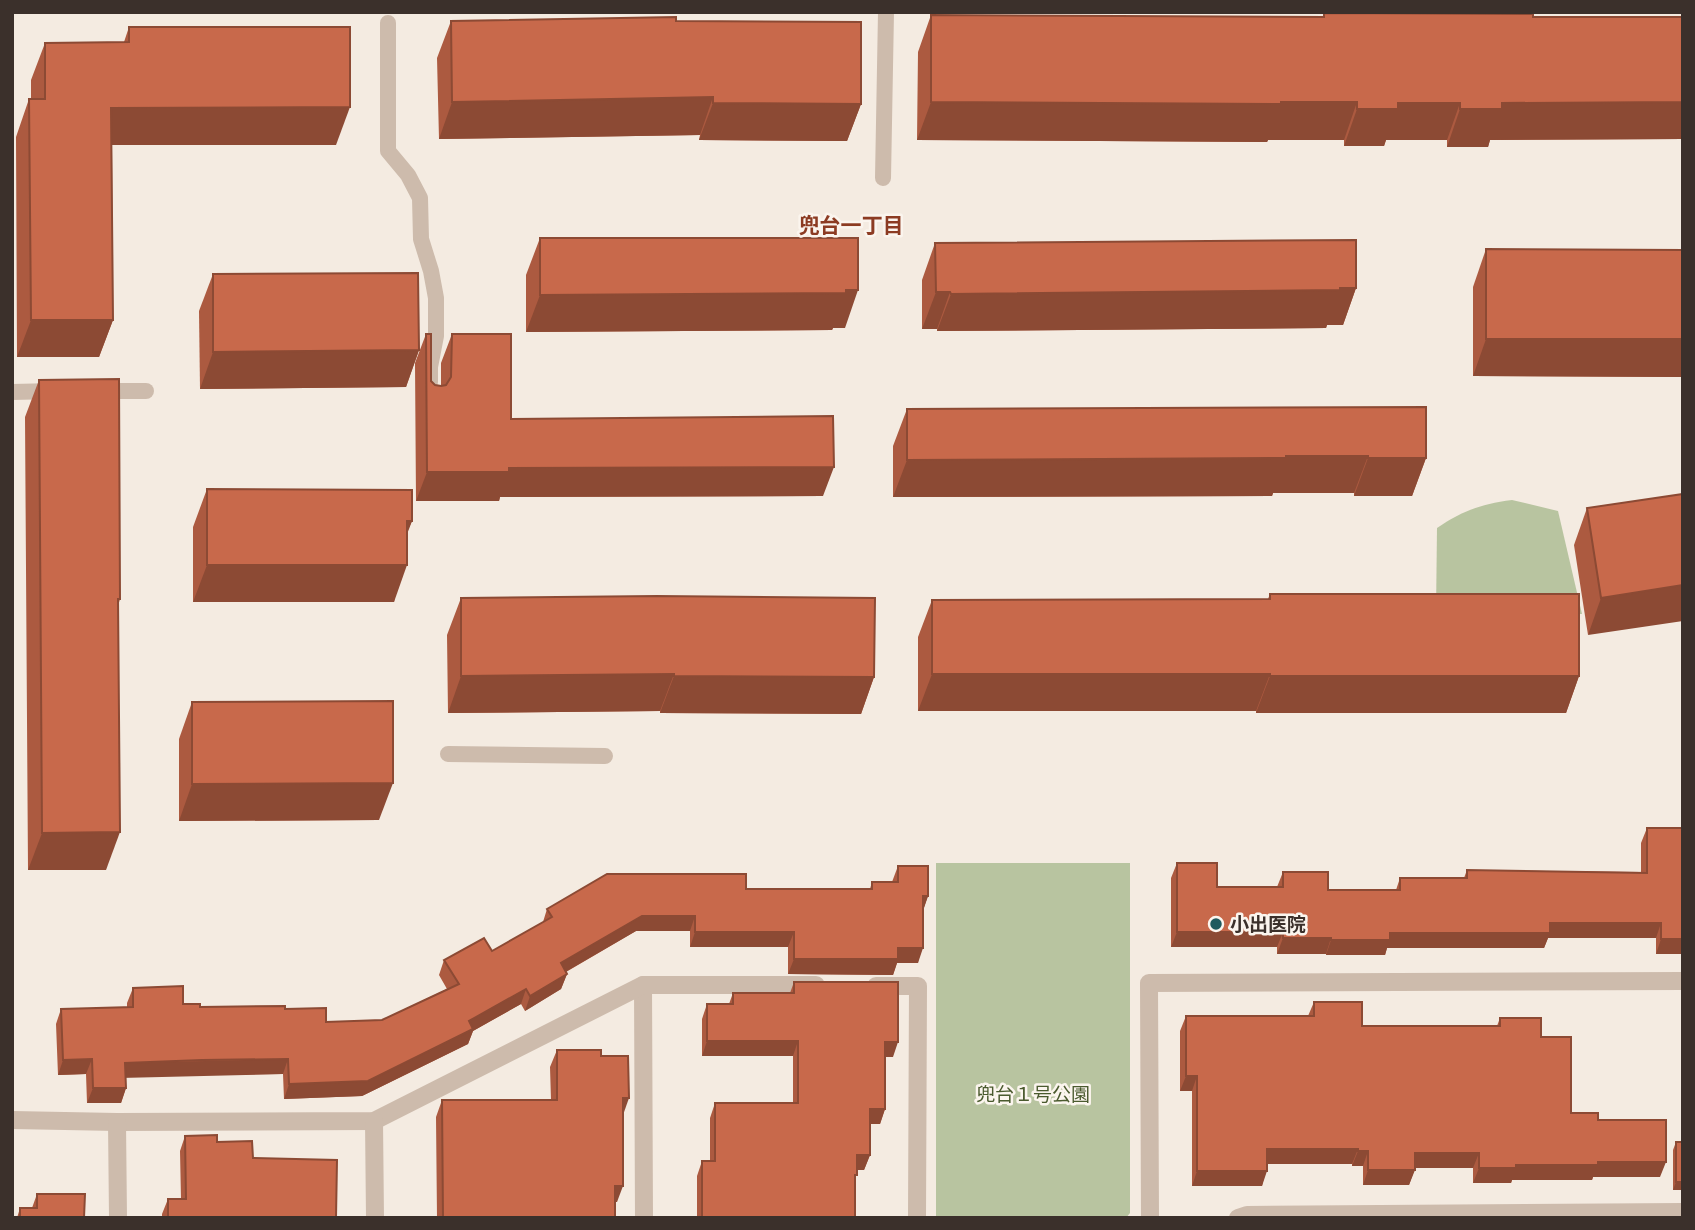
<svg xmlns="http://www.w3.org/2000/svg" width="1695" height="1230" font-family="Montserrat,'Noto Sans JP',sans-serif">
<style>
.green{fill:#b8c4a0}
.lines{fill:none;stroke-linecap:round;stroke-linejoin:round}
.lane{stroke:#cdbbac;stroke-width:16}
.street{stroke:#cdbbac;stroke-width:18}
.wall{fill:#ac5a40}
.shaded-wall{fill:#8c4a34}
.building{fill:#c8694b;stroke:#8c4a34;stroke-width:2}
.poi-dot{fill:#1f5a5e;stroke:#fbf5ee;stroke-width:2.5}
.labels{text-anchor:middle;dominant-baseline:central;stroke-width:5;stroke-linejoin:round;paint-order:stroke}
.poi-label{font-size:19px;font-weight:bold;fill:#3b302b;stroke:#fbf5ee;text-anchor:start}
.park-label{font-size:19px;fill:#4a5a2e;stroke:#fbf5ee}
.neighbourhood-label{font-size:21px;font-weight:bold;fill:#8c3b22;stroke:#fbf5ee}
</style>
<rect width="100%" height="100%" fill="#f4ebe1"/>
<!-- green -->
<g class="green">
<path d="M1512,500L1558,511L1582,614L1436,613L1437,528C1462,511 1481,504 1512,500Z"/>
<polygon points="936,863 1130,863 1130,1213 1126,1218 936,1218"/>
</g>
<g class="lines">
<!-- lane -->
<g class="lane">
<polyline points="388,23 388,151 408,175 420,198 421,239 431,271 436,298 436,336 430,367 430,382"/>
<polyline points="883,178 886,12"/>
<polyline points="100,391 146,391"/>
<polyline points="12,392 56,391"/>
<polyline points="448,754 605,756"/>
</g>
<!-- street -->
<g class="street">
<polyline points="643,985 644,1218"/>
<polyline points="876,986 918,986 917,1218"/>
<polyline points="12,1120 117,1122 374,1121 643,985 816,985"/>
<polyline points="374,1121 375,1218"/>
<polyline points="117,1122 118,1218"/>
<polyline points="1150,1218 1149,983 1683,981"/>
<polyline points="1238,1218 1247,1215 1683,1212"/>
</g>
</g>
<!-- wall -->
<g class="wall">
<polygon points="1324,13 1533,17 1683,17 1683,139 1490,140 1488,147 1447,147 1447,140 1386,140 1384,146 1344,146 1344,140 1268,140 1267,142 917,140 918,52 931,15 1323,17"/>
<polygon points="451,21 676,21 861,104 847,141 699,140 700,135 439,139 437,58"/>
<polygon points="129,27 336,145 112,145 113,320 99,357 17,357 16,137 29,99 31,99 31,80 45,43 124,42"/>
<polygon points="540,238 845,328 833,328 832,330 526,332 526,275"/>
<polygon points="935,243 1356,288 1343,325 1327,325 1326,328 937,331 937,329 922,329 922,280"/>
<polygon points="1486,249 1683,250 1683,377 1473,376 1473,287"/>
<polygon points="213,274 419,350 406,387 200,389 199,311"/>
<polygon points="426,334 431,381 435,385 441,386 441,363 452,334 511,419 823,496 500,497 499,501 416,501 415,363"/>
<polygon points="39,380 120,599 118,606 106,870 28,870 25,417"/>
<polygon points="907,409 1426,458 1412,496 1354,496 1354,493 1273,493 1272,496 893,497 893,446"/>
<polygon points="207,489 412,521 407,532 394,602 193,602 193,527"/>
<polygon points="1683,494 1588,635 1574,545 1587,508"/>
<polygon points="1270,594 1579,676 1566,713 1256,713 1256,711 918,711 918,637 932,600 1268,599"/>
<polygon points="461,598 874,677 861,714 660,713 660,711 448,713 447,635"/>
<polygon points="192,702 379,820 179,821 179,739"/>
<polygon points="1647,828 1683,954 1656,954 1656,938 1548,938 1544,948 1387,948 1385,955 1326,955 1326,954 1277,954 1277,947 1171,947 1171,878 1177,863 1217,887 1277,887 1283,872 1328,890 1396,890 1400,878 1464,878 1467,870 1641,872 1641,843"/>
<polygon points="898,866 928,896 923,910 918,963 897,963 893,975 788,974 788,947 690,947 690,931 636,931 566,972 567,974 561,989 525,1011 521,1004 473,1031 468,1044 362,1096 284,1099 283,1074 196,1075 126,1077 126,1088 121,1103 87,1103 86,1074 58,1075 56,1024 61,1009 127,1007 127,1003 133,988 183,1004 200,1007 285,1009 326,1022 382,1020 447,989 439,975 444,960 492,951 543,922 547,909 746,889 870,889 872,882 892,882"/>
<polygon points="794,982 893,1057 885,1057 885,1109 880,1124 870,1124 870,1155 864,1170 857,1170 855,1179 855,1218 697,1218 697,1176 702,1161 710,1161 710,1118 715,1103 793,1103 793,1056 702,1056 702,1019 707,1004 729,1004 733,993 790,993"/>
<polygon points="1314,1002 1362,1026 1497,1026 1500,1018 1541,1037 1571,1113 1598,1120 1660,1177 1593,1177 1592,1180 1512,1180 1511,1183 1473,1183 1473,1168 1415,1168 1409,1185 1363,1185 1363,1166 1352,1166 1352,1164 1267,1164 1262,1186 1192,1186 1192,1091 1180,1091 1180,1031 1186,1016 1308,1016"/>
<polygon points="557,1050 601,1056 623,1114 617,1202 615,1202 615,1218 437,1218 436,1117 442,1100 551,1100 550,1067"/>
<polygon points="185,1136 217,1142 253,1158 336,1218 162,1218 162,1214 168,1199 181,1199 180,1151"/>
<polygon points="1676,1142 1683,1190 1673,1190 1673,1150"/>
<polygon points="37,1194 84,1218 17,1218 20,1208 32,1208"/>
</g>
<!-- shaded-wall -->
<g class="shaded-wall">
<polygon points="713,97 700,135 439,139 452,102"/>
<polygon points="931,102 1357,102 1344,140 1268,140 1267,142 917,140"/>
<polygon points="1683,102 1683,139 1490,140 1488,147 1447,147 1460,109 1502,103"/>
<polygon points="713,103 861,104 847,141 699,140"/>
<polygon points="1398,103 1460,103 1447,140 1386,140 1384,146 1344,146 1357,109"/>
<polygon points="350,107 336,145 98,145 111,108"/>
<polygon points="1356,288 1343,325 1327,325 1326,328 937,331 951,294"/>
<polygon points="858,290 845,328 833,328 832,330 526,332 540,295"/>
<polygon points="936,292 950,292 937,329 922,329"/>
<polygon points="31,320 113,320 99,357 17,357"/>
<polygon points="1486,339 1683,339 1683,377 1473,376"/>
<polygon points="419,350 406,387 200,389 213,352"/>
<polygon points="1286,456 1368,456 1354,493 1273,493 1272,496 893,497 907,460"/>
<polygon points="1368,458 1426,458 1412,496 1354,496"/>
<polygon points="834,467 823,496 500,497 499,501 416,501 427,472 509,468"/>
<polygon points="407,521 412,521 398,558"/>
<polygon points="207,565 407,565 394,602 193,602"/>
<polygon points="1683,585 1683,621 1588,635 1601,598"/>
<polygon points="674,674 660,711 448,713 461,676"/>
<polygon points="932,674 1270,674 1256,711 918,711"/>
<polygon points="674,676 874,677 861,714 660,713"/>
<polygon points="1270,676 1579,676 1566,713 1256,713"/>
<polygon points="393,783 379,820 179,821 192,784"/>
<polygon points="120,832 106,870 28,870 42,833"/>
<polygon points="923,896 928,896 923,911"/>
<polygon points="642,916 695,916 690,931 636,931 555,978 561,963"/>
<polygon points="1550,923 1661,923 1656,938 1548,938 1544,948 1387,948 1385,955 1326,955 1331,940 1390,933"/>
<polygon points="695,932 794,932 788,947 690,947"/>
<polygon points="1177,932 1283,932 1277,947 1171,947"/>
<polygon points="1283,938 1331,938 1326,954 1277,954"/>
<polygon points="1661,939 1683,939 1683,954 1656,954"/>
<polygon points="898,948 923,948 918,963 897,963 893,975 788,974 794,959"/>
<polygon points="567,974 561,989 525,1011 530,996"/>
<polygon points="526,989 521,1004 473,1031 468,1044 362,1096 284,1099 289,1084 469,1021"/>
<polygon points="707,1041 798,1041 793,1056 702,1056"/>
<polygon points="885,1042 898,1042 893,1057 880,1057"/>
<polygon points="92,1059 86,1074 58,1075 63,1060"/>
<polygon points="288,1059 283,1074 120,1078 125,1063"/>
<polygon points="1186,1076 1197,1076 1192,1091 1180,1091"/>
<polygon points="93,1088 126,1088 121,1103 87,1103"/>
<polygon points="623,1098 629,1098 623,1115"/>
<polygon points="870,1109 885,1109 880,1124 864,1124"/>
<polygon points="1267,1149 1358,1149 1352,1164 1262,1164"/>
<polygon points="1358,1151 1368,1151 1363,1166 1352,1166"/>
<polygon points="1415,1153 1479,1153 1473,1168 1409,1168"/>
<polygon points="857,1155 870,1155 864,1170 852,1170"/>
<polygon points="1598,1162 1666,1162 1660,1177 1593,1177 1592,1180 1512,1180 1511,1183 1473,1183 1479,1168 1516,1165"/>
<polygon points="1368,1170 1415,1170 1409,1185 1363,1185"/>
<polygon points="1197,1171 1267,1171 1262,1186 1192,1186"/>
<polygon points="1676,1182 1683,1182 1683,1190 1673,1190"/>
<polygon points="615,1186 623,1186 617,1202 609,1202"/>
</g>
<!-- building -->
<g class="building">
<polygon points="1324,13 1533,14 1533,17 1683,17 1683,102 1502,103 1502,109 1460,109 1460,103 1398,103 1398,109 1357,109 1357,102 1281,102 1281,104 931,102 931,15 1324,17"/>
<polygon points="676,17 676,21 861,22 861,104 713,103 713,97 452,102 451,21"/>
<polygon points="129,27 350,27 350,107 111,108 113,320 31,320 29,99 45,99 45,43 129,42"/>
<polygon points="540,238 858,238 858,290 846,290 846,293 540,295"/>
<polygon points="1356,240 1356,288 1340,288 1340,290 951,294 950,292 936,292 935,243"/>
<polygon points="1486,249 1683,250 1683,339 1486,339"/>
<polygon points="418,273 419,350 213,352 213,274"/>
<polygon points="426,334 431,334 431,381 435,385 441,386 446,385 451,377 452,334 511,334 511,419 833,416 834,467 509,468 509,472 427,472"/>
<polygon points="119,379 120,599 118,599 120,832 42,833 39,380"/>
<polygon points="1426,407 1426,458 1368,458 1368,456 1286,456 1286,458 907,460 907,409"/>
<polygon points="207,489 412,490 412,521 407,521 407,565 207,565"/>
<polygon points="1683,494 1683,585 1601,598 1587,508"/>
<polygon points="1270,594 1579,594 1579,676 1270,676 1270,674 932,674 932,600 1270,599"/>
<polygon points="657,596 875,598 874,677 674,676 674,674 461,676 461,598"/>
<polygon points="393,701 393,783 192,784 192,702"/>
<polygon points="1647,828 1683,828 1683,939 1661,939 1661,923 1550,923 1550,933 1390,933 1390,940 1331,940 1331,938 1283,938 1283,932 1177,932 1177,863 1217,863 1217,887 1283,887 1283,872 1328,872 1328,890 1400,890 1400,878 1467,878 1467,870 1647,873"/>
<polygon points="898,866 928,866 928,896 923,896 923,948 898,948 898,959 794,959 794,932 695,932 695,916 642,916 561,963 567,974 530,996 526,989 469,1021 473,1029 368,1081 289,1084 288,1059 202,1060 125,1063 126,1088 93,1088 92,1059 63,1060 61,1009 133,1007 133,988 183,986 183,1004 200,1004 200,1007 285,1006 285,1009 326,1008 326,1022 382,1020 459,984 444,960 484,938 492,951 552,917 547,909 607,874 746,874 746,889 872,889 872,882 898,882"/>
<polygon points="794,982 898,982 898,1042 885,1042 885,1109 870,1109 870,1155 857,1155 857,1175 855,1175 855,1218 702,1218 702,1161 715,1161 715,1103 798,1103 798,1041 707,1041 707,1004 733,1004 733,993 794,993"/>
<polygon points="1314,1002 1362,1002 1362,1026 1500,1026 1500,1018 1541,1018 1541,1037 1571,1037 1571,1113 1598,1113 1598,1120 1666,1120 1666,1162 1598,1162 1598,1165 1516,1165 1516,1168 1479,1168 1479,1153 1415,1153 1415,1170 1368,1170 1368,1151 1358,1151 1358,1149 1267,1149 1267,1171 1197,1171 1197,1076 1186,1076 1186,1016 1314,1016"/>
<polygon points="557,1050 601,1050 601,1056 628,1056 629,1098 623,1098 623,1186 615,1186 615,1218 443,1218 442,1100 557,1100"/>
<polygon points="217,1135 217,1142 252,1141 253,1158 337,1160 336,1218 168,1218 168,1199 186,1199 185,1136"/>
<rect x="1676" y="1142" width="7" height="40"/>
<polygon points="37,1194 85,1194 84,1218 20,1218 20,1208 37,1208"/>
</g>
<!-- markers -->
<circle class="poi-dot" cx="1216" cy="924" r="7"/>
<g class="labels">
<!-- poi labels -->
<g class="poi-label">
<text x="1230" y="924">小出医院</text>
</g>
<!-- park labels -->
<g class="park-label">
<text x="1033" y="1094">兜台１号公園</text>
</g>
<!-- neighbourhood labels -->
<g class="neighbourhood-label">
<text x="851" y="225">兜台一丁目</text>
</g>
</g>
<!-- border -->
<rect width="1695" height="1230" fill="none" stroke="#3b302b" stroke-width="28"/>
</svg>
